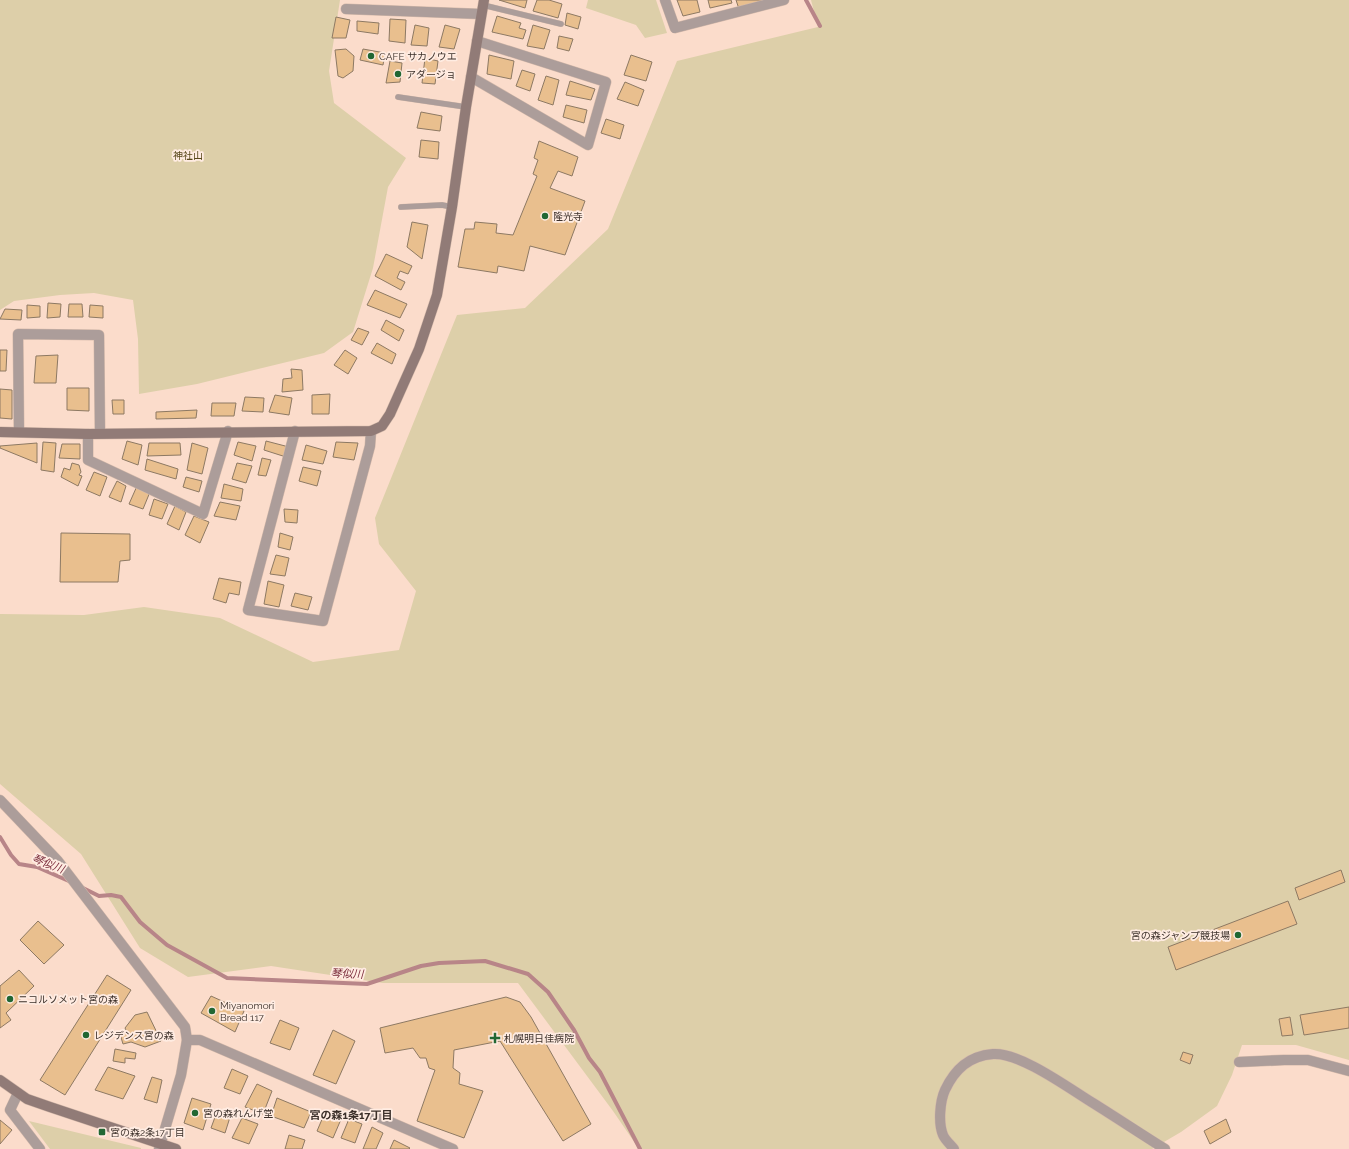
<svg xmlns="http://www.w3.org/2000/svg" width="1349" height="1149" font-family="Raleway,'Noto Sans JP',sans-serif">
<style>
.green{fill:#ddcfa9}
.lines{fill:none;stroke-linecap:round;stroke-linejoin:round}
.stream{stroke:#b88588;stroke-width:4}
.building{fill:#e9bf8e;stroke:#8d7963}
.lane-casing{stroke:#d5baab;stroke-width:6}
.street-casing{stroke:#d5baab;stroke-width:11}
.secondary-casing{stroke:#d5baab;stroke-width:11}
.lane{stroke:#ac9d9a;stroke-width:5.5}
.street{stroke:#ac9d9a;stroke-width:10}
.secondary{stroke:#917b77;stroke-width:10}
.poi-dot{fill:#216733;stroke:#ffece2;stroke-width:1.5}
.labels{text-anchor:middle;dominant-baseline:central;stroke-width:3.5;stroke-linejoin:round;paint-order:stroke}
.poi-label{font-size:10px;fill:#3c302a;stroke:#ffece2;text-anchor:start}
.park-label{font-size:10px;fill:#58481a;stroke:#ffece2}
.water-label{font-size:11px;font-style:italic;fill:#7c2d3c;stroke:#ffece2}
.neighbourhood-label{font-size:11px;font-weight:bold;fill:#3c302a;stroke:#ffece2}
</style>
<rect width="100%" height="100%" fill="#fbdccb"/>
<!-- green -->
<g class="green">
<polygon points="0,0 340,0 329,71 334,103 406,158 388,187 373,268 353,332 324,353 197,384 139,394 138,339 133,300 94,293 60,295 14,301 0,310"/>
<polygon points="588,0 656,0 667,33 645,38 636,25 586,8"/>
<polygon points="811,0 1349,0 1349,1060 1296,1045 1242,1045 1232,1075 1217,1106 1181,1132 1152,1149 639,1149 613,1111 518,983 383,983 271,966 188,977 140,948 81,854 0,784 0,614 84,615 144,607 220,618 313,662 399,650 416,591 379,544 375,518 457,315 525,308 608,229 677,61 818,27"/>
<polygon points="29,1121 141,1148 141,1149 50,1149"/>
</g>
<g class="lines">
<!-- stream -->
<g class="stream">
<polyline points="806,0 820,26"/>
<polyline points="0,837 11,855 19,864 37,867 71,882"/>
<polyline points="81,887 99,896 111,895 121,897 140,922 167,945 227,978 367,984 421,966 439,963 485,961 528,974 548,992 574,1030 589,1058 600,1072 640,1149"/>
</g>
</g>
<!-- building -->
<g class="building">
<polygon points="499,0 527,0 525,8"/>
<polygon points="537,0 549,0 562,4 558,18 533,11"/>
<polygon points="677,0 697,0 700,12 683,16"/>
<polygon points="708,0 731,0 732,3 710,8"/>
<polygon points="736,0 764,0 739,9"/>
<polygon points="567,13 581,17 578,29 565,25"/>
<polygon points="497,16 521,23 519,28 526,30 523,39 492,32"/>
<polygon points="336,17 350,20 346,38 332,38"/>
<polygon points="390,19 406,20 405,43 389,41"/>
<polygon points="357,21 379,23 378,34 357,31"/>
<polygon points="415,25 429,28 427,46 411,45"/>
<polygon points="445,25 460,29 454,49 439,47"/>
<polygon points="533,25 550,30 544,49 527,46"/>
<polygon points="559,36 573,39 569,51 557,48"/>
<polygon points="346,49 354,56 353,71 343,78 338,76 335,50"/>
<polygon points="363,49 385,53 383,65 360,60"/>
<polygon points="489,55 514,61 511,79 487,74"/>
<polygon points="631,55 652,62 646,81 624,75"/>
<polygon points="425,58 438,61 435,84 422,83"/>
<polygon points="390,61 402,63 400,82 386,83"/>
<polygon points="522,70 535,74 530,91 516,86"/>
<polygon points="546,76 559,80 553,105 538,100"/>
<polygon points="570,81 595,89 591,100 566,95"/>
<polygon points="625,82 644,90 638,106 617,99"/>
<polygon points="566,105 587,110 584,123 563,117"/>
<polygon points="421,112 442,116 440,131 417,128"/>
<polygon points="606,119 624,125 620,139 601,133"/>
<polygon points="421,140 439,142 438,159 419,157"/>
<polygon points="539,141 578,157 572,176 558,171 550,188 585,201 565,255 530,246 524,271 498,266 497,273 458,267 465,229 474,229 475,222 497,224 496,233 513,235 537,176 533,174 538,160 534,158"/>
<polygon points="412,222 428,225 422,259 407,247"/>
<polygon points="386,254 412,266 408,274 400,271 397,278 405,282 401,290 375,276"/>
<polygon points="375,290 407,304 400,318 367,305"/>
<polygon points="48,303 61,304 60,317 47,318"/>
<polygon points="69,304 82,304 83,317 68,317"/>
<polygon points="27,305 40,306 40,317 27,318"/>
<polygon points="90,305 103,306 103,318 89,317"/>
<polygon points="5,309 22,310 21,320 0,319"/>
<polygon points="386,320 404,330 399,341 381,330"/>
<polygon points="358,328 369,332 362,345 351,340"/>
<polygon points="377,343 396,354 392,364 371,353"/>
<polygon points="0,350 7,350 6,371 0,371"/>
<polygon points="345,350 357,358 348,374 334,365"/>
<polygon points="58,355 56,383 34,383 36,356"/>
<polygon points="291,369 302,370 303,390 282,392 283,379 292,378"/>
<polygon points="67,388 89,388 89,411 67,410"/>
<polygon points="0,389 12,390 12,419 0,418"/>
<polygon points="330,394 329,414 312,414 312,395"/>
<polygon points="275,395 292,398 289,415 269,412"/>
<polygon points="245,397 264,398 263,412 242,411"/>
<polygon points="112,400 124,400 124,414 113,414"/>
<polygon points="212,403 236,403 234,416 211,416"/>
<polygon points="197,410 196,418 156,419 156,412"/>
<polygon points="127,441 142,445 138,465 122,459"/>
<polygon points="266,441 289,447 286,457 264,450"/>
<polygon points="43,442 56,443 54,472 41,470"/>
<polygon points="238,442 256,446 252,461 234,455"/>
<polygon points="336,442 358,443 354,460 333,457"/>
<polygon points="37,443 37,463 0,448 0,446"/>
<polygon points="149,443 180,443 181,455 147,456"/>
<polygon points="192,443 208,448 202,474 187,470"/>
<polygon points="62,444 80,444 80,459 59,458"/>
<polygon points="306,445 327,451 323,464 302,460"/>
<polygon points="262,458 271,460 266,476 258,475"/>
<polygon points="147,459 178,469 176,479 145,470"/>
<polygon points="72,463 79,465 81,472 79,475 82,476 78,486 61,477 64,468 70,470"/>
<polygon points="237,463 252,466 246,483 232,479"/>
<polygon points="303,467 321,471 317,486 299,481"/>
<polygon points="94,472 107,477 100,496 86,490"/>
<polygon points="186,477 202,481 199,492 183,487"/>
<polygon points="117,481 126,486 121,502 109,497"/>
<polygon points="224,484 243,489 241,501 221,498"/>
<polygon points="137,486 150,492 143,509 129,504"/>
<polygon points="154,499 168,504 162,519 149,515"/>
<polygon points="220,502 240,506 236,520 214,516"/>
<polygon points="175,506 186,512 179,530 167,524"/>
<polygon points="284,509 298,510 297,523 285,522"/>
<polygon points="194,516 209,522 200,543 185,535"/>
<polygon points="61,533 130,534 130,560 120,561 118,582 60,582"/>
<polygon points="280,533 293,537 290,550 278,547"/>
<polygon points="276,555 289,558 285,576 270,574"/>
<polygon points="219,578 241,582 239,595 229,593 226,603 213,599"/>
<polygon points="268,581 284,585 279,607 264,604"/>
<polygon points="295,593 312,597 308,610 291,606"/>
<polygon points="1341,870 1345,882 1299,900 1295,888"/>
<polygon points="1288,901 1297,924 1176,970 1168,947"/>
<polygon points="38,921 64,945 44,964 20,940"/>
<polygon points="19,970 34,986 6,1013 11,1020 0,1028 0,986"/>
<polygon points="107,975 131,990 65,1095 40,1080"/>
<polygon points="211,996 244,1011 235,1032 201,1013"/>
<polygon points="506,997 520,1002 531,1017 591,1124 563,1141 500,1041 454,1050 453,1068 460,1073 459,1084 483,1091 464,1138 417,1121 435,1070 429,1068 426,1058 420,1058 413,1048 385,1053 380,1028"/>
<polygon points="1349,1007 1349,1028 1304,1035 1300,1015"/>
<polygon points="147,1012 161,1041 145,1047 131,1042 123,1044 120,1034 127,1032 125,1028 135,1015"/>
<polygon points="1290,1017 1293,1035 1282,1036 1279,1019"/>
<polygon points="280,1020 299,1028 290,1050 270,1043"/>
<polygon points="333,1030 355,1041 336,1084 313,1075"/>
<polygon points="115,1049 136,1053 135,1059 125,1058 125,1063 113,1061"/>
<polygon points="1183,1052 1193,1055 1190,1064 1180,1060"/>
<polygon points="108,1067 135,1076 123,1099 95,1090"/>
<polygon points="232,1069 248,1076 240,1094 224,1088"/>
<polygon points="152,1077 162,1080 157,1103 144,1099"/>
<polygon points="257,1084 272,1091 263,1114 245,1107"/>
<polygon points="192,1098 211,1104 203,1130 184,1123"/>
<polygon points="277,1098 311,1112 304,1128 271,1116"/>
<polygon points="218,1109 231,1114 225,1133 211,1128"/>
<polygon points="326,1110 342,1117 333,1138 317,1131"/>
<polygon points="242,1118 258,1124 249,1144 232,1138"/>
<polygon points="349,1119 362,1124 355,1143 341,1138"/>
<polygon points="1226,1119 1231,1132 1210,1144 1204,1131"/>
<polygon points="0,1120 12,1130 0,1144"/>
<polygon points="372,1127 383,1133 376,1149 363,1149"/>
<polygon points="289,1135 305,1140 302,1149 285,1149"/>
<polygon points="394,1140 410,1148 409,1149 390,1149"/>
</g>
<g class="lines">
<!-- lane casing -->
<g class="lane-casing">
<g id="lane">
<polyline points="483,5 561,24"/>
<polyline points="398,97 466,107"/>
<polyline points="401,207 442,205 452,207"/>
</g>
</g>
<!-- street casing -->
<g class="street-casing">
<g id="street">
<polyline points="665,0 675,28 784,0"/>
<polyline points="346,9 481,14"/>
<polyline points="471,77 588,145 606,82 477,41"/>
<polyline points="295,431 248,610 323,621 370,446 371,431"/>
<polyline points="19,432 18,334 99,335 100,433"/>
<polyline points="88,434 88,460 203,514 228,431"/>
<polyline points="0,800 58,861 185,1027 187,1040 181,1075 159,1149"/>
<polyline points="187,1040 200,1040 453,1149"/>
<polyline points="1239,1062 1284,1060 1308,1060 1349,1071"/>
<polyline points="18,1093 10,1110 40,1149"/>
<path d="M954,1149C951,1145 945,1140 943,1135C938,1123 940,1101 945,1090C955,1069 969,1056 993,1054C1020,1052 1070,1089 1093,1103C1117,1118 1141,1134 1165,1149"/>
</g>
</g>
<!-- secondary casing -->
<g class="secondary-casing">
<g id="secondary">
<polyline points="0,432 88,434 371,431 382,426 390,414 419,349 437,295 452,207 466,107 484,0"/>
<polyline points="0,1080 27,1099 50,1107 176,1149"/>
</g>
</g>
<!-- lane -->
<use href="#lane" class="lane"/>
<!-- street -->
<use href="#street" class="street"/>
<!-- secondary -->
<use href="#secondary" class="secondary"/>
</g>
<!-- markers -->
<g class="poi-dot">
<circle cx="371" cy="56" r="4"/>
<circle cx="398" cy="74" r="4"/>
<circle cx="545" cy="216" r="4"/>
<circle cx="1238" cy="935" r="4"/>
<circle cx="10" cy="999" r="4"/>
<circle cx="212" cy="1011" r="4"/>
<circle cx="86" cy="1035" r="4"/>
<path d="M493 1032h4v4h4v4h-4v4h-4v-4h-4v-4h4z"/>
<circle cx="195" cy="1113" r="4"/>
<rect x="98" y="1128" width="8" height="8" rx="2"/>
</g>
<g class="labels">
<!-- poi labels -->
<g class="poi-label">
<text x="379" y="56">CAFE サカノウエ</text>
<text x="406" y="74">アダージョ</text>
<text x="553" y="216">隆光寺</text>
<text x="1230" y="935" text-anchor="end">宮の森ジャンプ競技場</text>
<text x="18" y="999">ニコルソメット宮の森</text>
<text x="220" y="1005">Miyanomori<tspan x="220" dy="12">Bread 117</tspan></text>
<text x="94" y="1035">レジデンス宮の森</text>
<text x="504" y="1038">札幌明日佳病院</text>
<text x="203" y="1113">宮の森れんげ堂</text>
<text x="110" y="1132">宮の森2条17丁目</text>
</g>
<!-- park labels -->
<g class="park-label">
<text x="188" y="155">神社山</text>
</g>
<!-- water labels -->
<g class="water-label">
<text transform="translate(48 864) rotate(21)">琴似川</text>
<text transform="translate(347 974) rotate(2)">琴似川</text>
</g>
<!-- neighbourhood labels -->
<g class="neighbourhood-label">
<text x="351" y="1115">宮の森1条17丁目</text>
</g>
</g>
</svg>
